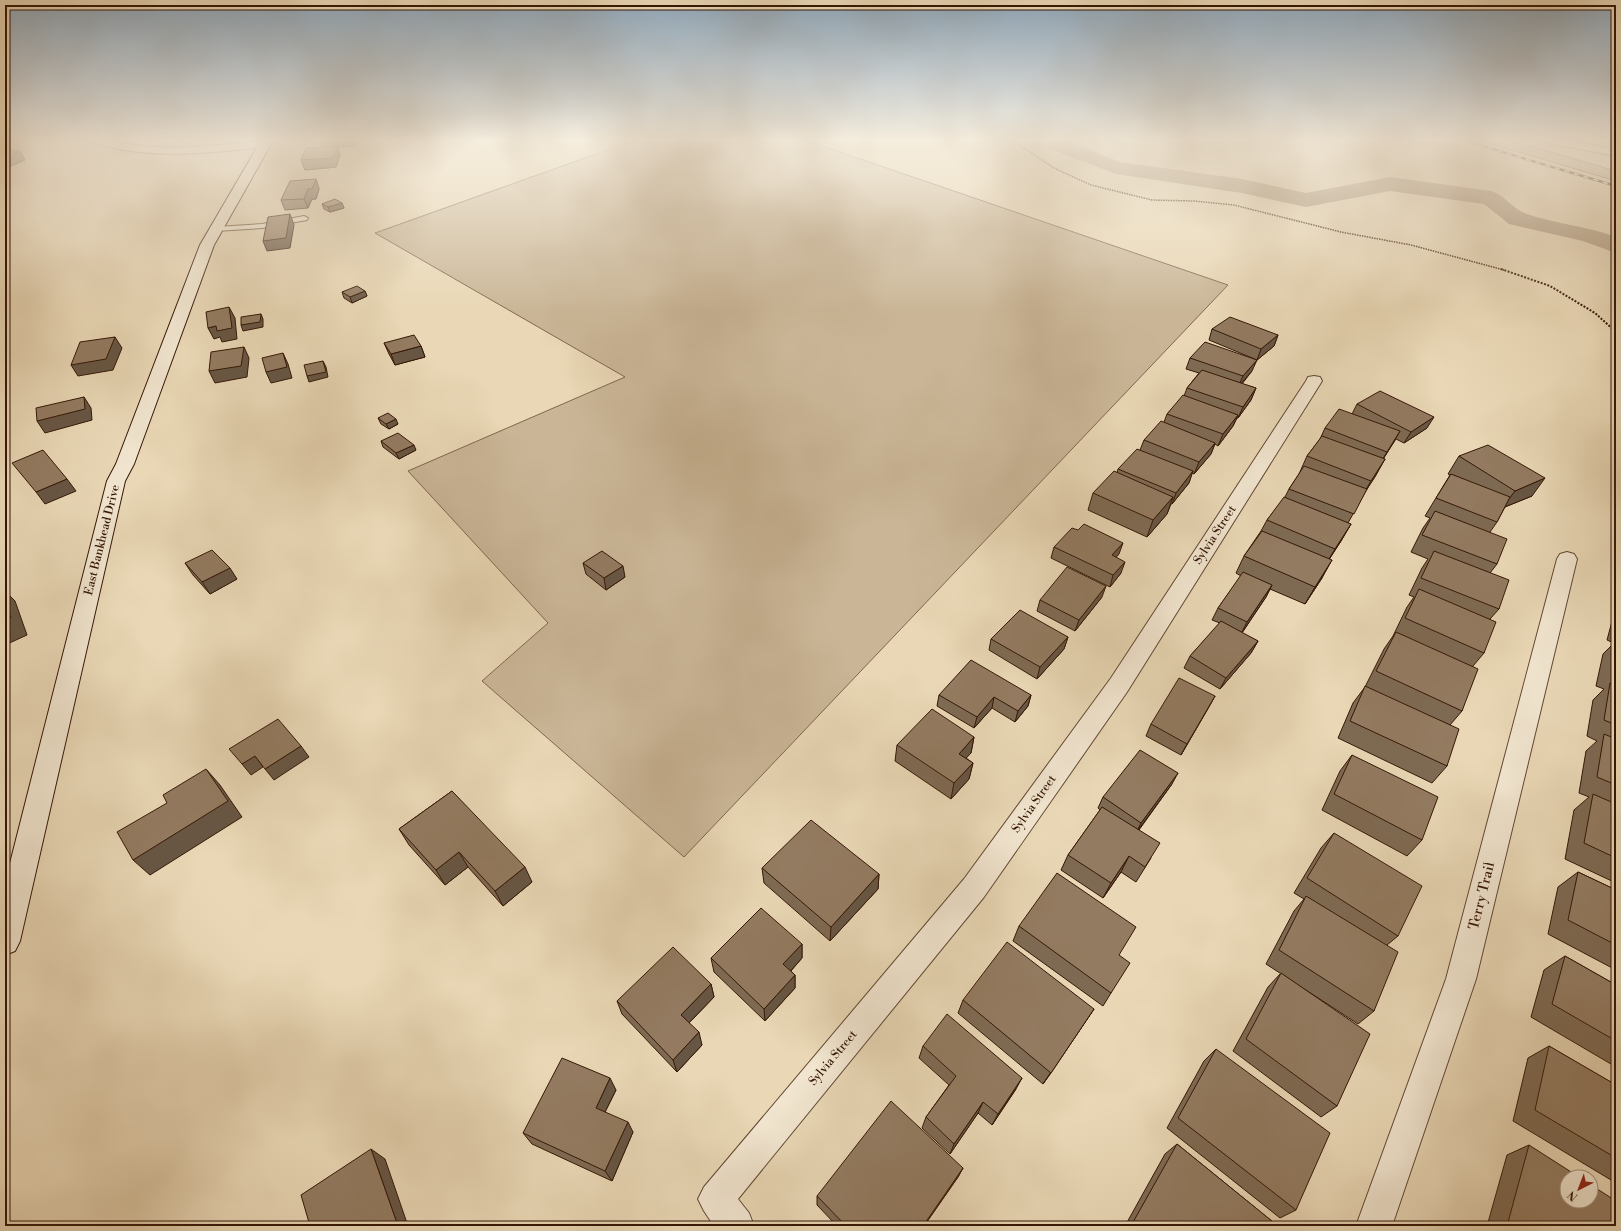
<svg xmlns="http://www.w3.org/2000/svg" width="1621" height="1231" font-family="'Libre Bodoni',serif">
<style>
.green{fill:#cab697;stroke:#80664e}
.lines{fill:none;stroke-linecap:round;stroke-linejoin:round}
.river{fill:#ac967a;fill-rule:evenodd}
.lane-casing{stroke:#624732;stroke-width:2}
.street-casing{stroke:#624732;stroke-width:2}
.secondary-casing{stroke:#351706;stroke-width:2}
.path-far1{stroke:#351706;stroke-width:1.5;stroke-dasharray:1.5 1;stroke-linecap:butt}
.path{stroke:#351706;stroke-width:2;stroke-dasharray:2 1.5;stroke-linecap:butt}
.lane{fill:#f1e5cf;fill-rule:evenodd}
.street{fill:#f1e5cf;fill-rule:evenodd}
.secondary{fill:#f1e5cf;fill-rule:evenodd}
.rail-casing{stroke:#351706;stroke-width:2.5}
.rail{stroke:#f1e5cf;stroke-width:1.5;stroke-dasharray:5;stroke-linecap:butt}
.wall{fill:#7e6a53;stroke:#351706}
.shaded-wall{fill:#675644;stroke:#351706}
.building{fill:#937b61;stroke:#351706}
.labels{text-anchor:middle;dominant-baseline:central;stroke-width:3;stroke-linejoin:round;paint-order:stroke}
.street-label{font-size:12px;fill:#351706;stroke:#f1e5cf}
.near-street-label{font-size:14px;fill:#351706;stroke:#f1e5cf}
</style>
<rect width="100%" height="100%" fill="#e9d7b5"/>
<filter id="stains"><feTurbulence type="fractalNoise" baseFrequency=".005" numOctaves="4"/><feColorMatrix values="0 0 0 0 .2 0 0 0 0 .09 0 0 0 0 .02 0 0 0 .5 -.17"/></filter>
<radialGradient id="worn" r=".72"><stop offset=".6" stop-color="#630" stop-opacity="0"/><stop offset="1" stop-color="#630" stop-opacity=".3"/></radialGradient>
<!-- green -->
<g class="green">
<polygon points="638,139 802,139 1228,285 684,857 482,681 548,623 408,471 625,377 375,233"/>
<polygon points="1475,139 1505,139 1616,171 1616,181"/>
</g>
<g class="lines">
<!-- river -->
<path class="river" d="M1046,139H1066L1067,141L1120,162L1242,179L1306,193L1390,177L1491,191C1505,195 1513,210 1527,214C1556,224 1587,226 1616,237V253L1583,241L1509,224L1484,204L1390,191L1306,207L1242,193L1116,174L1051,149Z"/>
<!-- lane casing -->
<g class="lane-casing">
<polygon id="lane" points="304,216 308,218 307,220 262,228 216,231 212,229 216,227 262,224"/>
</g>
<!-- street casing -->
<g class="street-casing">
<g id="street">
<path d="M87,139C110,139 131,146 154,147C191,149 228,144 265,141L271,144L265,147C206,153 146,161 89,141Z"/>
<polygon points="1537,139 1561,139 1616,150 1616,156 1543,142"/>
<polygon points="1314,376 1320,377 1322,381 1127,692 984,897 738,1199 749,1213 754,1226 714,1226 704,1211 698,1199 704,1187 964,879 1111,678 1306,381 1308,377"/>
<polygon points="1567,552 1574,554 1577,559 1476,979 1392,1226 1356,1226 1446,979 1557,559 1560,554"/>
</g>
</g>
<!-- secondary casing -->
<g class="secondary-casing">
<polygon id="secondary" points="262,139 274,139 214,245 134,464 125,481 20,941 15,951 5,955 5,883 107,481 116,464 200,245"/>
</g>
<!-- path-far1 -->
<polyline class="path-far1" points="1010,139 1054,168 1091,185 1152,200 1194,201 1234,205 1341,232 1411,245 1504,270"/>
<!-- path -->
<polyline class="path" points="1501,269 1550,286 1595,313 1616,332"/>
<!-- lane -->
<use href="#lane" class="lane"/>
<!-- street -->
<use href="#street" class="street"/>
<!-- secondary -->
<use href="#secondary" class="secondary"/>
<!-- rail casing -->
<g class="rail-casing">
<polyline id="rail" points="1459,139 1616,186"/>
</g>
<!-- rail -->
<use href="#rail" class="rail"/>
</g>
<!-- wall -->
<g class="wall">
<polygon points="319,139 358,139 358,141 356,146 338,147 340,155 336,167 305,170 301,160 322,147"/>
<polygon points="1590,139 1616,139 1616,142 1615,142 1613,144"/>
<polygon points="316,179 319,189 316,199 312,199 308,208 285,210 281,200"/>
<polygon points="342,203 344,208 330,212 324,209 322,204"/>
<polygon points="365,291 367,296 352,303 344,298 342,292"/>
<polygon points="1212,329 1278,335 1274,346 1257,360 1209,340"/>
<polygon points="384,343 421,346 425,357 395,365 389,354"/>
<polygon points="1190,358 1252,371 1242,384 1256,388 1251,400 1238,418 1237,418 1233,426 1218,446 1215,444 1211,454 1194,474 1192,473 1189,483 1172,504 1171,504 1167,514 1147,537 1088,510 1093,493 1117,473 1118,469 1140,450 1144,440 1164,422 1167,414 1184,396 1187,388 1199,373 1186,369"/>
<polygon points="1357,404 1427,428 1404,443 1396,439 1383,459 1385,459 1367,489 1348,523 1351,524 1341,541 1329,559 1322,578 1305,604 1270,589 1266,597 1242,633 1258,641 1251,653 1220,689 1184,668 1190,656 1220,623 1212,620 1218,608 1241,576 1236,573 1244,556 1261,531 1267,520 1285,497 1289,489 1299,474 1307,456 1320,439 1325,428 1352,414"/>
<polygon points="378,418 398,424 389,429 381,424"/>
<polygon points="381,441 416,450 399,459 383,447"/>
<polygon points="1459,456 1532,496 1505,507 1497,522 1490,532 1497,564 1490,573 1499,609 1490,619 1484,653 1473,666 1462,711 1450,725 1447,766 1432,783 1338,738 1353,703 1365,687 1384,649 1393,636 1407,607 1414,597 1409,595 1422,568 1428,559 1411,552 1423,528 1430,518 1425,516 1450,475 1448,474"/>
<polygon points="1054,547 1119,554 1116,557 1121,573 1110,587 1051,558"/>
<polygon points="185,563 237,579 210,594 193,575"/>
<polygon points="583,563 625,577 606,590 586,574"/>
<polygon points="1102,597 1075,631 1037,611 1040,600"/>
<polygon points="1616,609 1616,883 1565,859 1574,810 1589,797 1579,793 1586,751 1597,741 1587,736 1593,700 1604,689 1596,686 1603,654 1614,643 1607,640 1615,610"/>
<polygon points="1068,637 1064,649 1037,679 989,650 991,639"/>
<polygon points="939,695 1031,695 1028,706 1015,722 992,708 974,728 937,706"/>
<polygon points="1215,696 1181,755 1146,736 1151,724"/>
<polygon points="974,737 971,753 966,758 973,763 969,779 951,799 895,761 897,745"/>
<polygon points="1352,755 1422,840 1407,856 1322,810 1340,771"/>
<polygon points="1172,784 1139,830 1151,858 1136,882 1121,872 1103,898 1061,870 1068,855 1100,810 1098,808 1103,797"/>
<polygon points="452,791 532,882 503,906 468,867 445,885 409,845 399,829"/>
<polygon points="1334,833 1398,936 1387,945 1374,1011 1358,1024 1266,964 1294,911 1304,899 1294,893 1321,848"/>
<polygon points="762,868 879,874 878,889 830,941 764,883"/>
<polygon points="1578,872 1616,890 1616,970 1548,934 1558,887"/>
<polygon points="1019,926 1119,955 1111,993 1103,1006 1013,941"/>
<polygon points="802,944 802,958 791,971 795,975 795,988 765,1021 714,972 711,958"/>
<polygon points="1565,956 1616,985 1616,1067 1531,1017 1544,970"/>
<polygon points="1281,973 1337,1106 1321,1117 1233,1051 1268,987"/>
<polygon points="711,984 714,997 689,1023 702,1045 677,1072 622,1014 617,1001"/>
<polygon points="963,1000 1094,1009 1043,1084 958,1013"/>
<polygon points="923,1046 1016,1089 992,1125 978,1113 950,1154 922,1128 926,1117 949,1085 919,1058"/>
<polygon points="1549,1046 1616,1085 1616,1183 1513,1121 1528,1058"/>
<polygon points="1216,1049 1296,1210 1280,1218 1167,1128 1204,1061"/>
<polygon points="616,1090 605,1112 633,1132 612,1181 532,1144 523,1133"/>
<polygon points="1177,1144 1278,1226 1125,1226 1165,1154"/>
<polygon points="1529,1145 1616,1226 1487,1226 1507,1155"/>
<polygon points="963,1168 958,1177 924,1226 837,1226 817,1205 817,1196"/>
</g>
<!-- shaded-wall -->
<g class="shaded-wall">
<polygon points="353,139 358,139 358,141 356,146"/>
<polygon points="477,139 494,139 478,141"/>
<polygon points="337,146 340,155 336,167 305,170 301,160"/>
<polygon points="20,151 25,160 5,169 5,157"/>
<polygon points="316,179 319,189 316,199 312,199 308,208 304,199 308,189"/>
<polygon points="342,203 344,208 330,212 328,207"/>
<polygon points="290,214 294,225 290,248 267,251 263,241"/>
<polygon points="365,291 367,296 352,303 350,297"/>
<polygon points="229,307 235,318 237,339 222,342 220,337 214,339 208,328 216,326"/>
<polygon points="261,314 263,319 263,327 243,331 241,325"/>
<polygon points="1278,335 1274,346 1257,360 1261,349"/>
<polygon points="115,337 122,348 113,370 78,376 71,365"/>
<polygon points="421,346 425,357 395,365 391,354"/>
<polygon points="244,347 249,358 247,377 215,383 209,371"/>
<polygon points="283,353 288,364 292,378 271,383 266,372"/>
<polygon points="1257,360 1252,371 1238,387 1243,376"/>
<polygon points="323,361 326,367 328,377 309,382 307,376"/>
<polygon points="1256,388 1251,400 1238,418 1243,407"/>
<polygon points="84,397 91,408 92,420 45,433 37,421"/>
<polygon points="1238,415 1233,426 1218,446 1223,434"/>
<polygon points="1434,417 1427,428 1404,443 1411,432"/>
<polygon points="396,419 398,424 389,429 386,424"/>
<polygon points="1400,431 1390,448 1377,469 1387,452"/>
<polygon points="1215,443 1211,454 1194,474 1199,462"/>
<polygon points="414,445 416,450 399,459 396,453"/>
<polygon points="1385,459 1375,477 1361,498 1371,481"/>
<polygon points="1193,471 1189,483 1172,504 1176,493"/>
<polygon points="1545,478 1532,496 1502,508 1515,491"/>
<polygon points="67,479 76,491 45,504 36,492"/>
<polygon points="1173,497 1167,514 1147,537 1153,520"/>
<polygon points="1351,524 1341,541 1325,566 1335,549"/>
<polygon points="1123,543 1119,554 1108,567 1112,555"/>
<polygon points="1332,560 1322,578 1305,604 1315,587"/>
<polygon points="1125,562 1121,573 1110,587 1113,575"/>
<polygon points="623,566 625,577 606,590 604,578"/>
<polygon points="230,568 237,579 210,594 202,582"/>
<polygon points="1272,585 1266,597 1241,634 1247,622"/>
<polygon points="1106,586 1102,597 1075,631 1079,620"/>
<polygon points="5,591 15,601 27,635 5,645"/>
<polygon points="1068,637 1064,649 1037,679 1040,667"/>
<polygon points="1258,641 1251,653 1220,689 1226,678"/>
<polygon points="1031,695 1028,706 1015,722 1018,711"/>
<polygon points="1215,696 1209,707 1181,755 1187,744"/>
<polygon points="994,697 992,708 974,728 977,717"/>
<polygon points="974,737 971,753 955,770 959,754"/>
<polygon points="301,746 309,757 274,780 265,769"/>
<polygon points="255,756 263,767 251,775 242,764"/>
<polygon points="973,763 969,779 951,799 954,783"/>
<polygon points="206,769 220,785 242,817 150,875 133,860"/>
<polygon points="1178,773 1172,784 1136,833 1141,823"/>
<polygon points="459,852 468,867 445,885 436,870"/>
<polygon points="1129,856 1121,872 1103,898 1111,883"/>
<polygon points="525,867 532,882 503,906 495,891"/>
<polygon points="879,874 878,889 830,941 831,927"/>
<polygon points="802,944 802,958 784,978 783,964"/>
<polygon points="795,975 795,988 765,1021 764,1009"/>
<polygon points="711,984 714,997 685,1027 681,1015"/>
<polygon points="1094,1009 1085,1022 1043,1084 1051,1073"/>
<polygon points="699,1032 702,1045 677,1072 673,1060"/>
<polygon points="610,1078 616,1090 602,1118 596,1108"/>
<polygon points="1022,1078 1016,1089 992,1125 998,1114"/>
<polygon points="983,1102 978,1113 950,1154 954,1144"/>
<polygon points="628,1122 633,1132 612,1181 605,1171"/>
<polygon points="371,1149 385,1159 408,1226 398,1226"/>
<polygon points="963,1168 958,1177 924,1226 923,1226"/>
</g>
<!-- building -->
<g class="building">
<polygon points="337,146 333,158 301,160 306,148"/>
<polygon points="5,149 20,151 5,157"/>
<polygon points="316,179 312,189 308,189 304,199 281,200 290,181"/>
<polygon points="335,199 342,203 328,207 322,204"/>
<polygon points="290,214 286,238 263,241 268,217"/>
<polygon points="357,286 365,291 350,297 342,292"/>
<polygon points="229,307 232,328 217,331 216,326 208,328 206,312"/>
<polygon points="261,314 260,322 241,325 241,317"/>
<polygon points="1230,317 1278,335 1261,349 1212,329"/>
<polygon points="414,335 421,346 391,354 384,343"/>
<polygon points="115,337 106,359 71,365 80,342"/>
<polygon points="1205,342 1257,360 1243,376 1190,358"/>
<polygon points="244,347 241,366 209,371 211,352"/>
<polygon points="283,353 287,367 266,372 262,358"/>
<polygon points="323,361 326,372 307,376 304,365"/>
<polygon points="1202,370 1256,388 1243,407 1187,388"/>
<polygon points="1380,391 1434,417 1411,432 1357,404"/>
<polygon points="1183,395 1238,415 1223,434 1167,414"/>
<polygon points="84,397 85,409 37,421 36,408"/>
<polygon points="1339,409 1400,431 1387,452 1325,428"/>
<polygon points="388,413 396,419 386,424 378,418"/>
<polygon points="1161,421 1215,443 1199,462 1144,440"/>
<polygon points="398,433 414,445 396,453 381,441"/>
<polygon points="1322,436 1385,459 1371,481 1307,456"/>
<polygon points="1488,445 1545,478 1515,491 1459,456"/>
<polygon points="1137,449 1193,471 1176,493 1118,469"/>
<polygon points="43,450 67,479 36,492 12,463"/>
<polygon points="1304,466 1367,489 1354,514 1289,489"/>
<polygon points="1114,471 1173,497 1153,520 1093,493"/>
<polygon points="1451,474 1510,497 1497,522 1436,498"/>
<polygon points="1284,497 1351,524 1335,549 1267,520"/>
<polygon points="1435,511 1507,539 1497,564 1422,535"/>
<polygon points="1084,524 1123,543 1112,555 1125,562 1113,575 1054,547 1072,528 1078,530"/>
<polygon points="1262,531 1332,560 1315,587 1244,556"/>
<polygon points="212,550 230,568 202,582 185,563"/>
<polygon points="602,551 623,566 604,578 583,563"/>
<polygon points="1434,551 1509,580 1499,609 1421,578"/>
<polygon points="1067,567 1106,586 1079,620 1040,600"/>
<polygon points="1243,572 1272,585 1247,622 1218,608"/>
<polygon points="1419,589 1496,622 1484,653 1405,618"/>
<polygon points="5,602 11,618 5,620"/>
<polygon points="1020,610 1068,637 1040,667 991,639"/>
<polygon points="1221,621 1258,641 1226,678 1190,656"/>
<polygon points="1396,632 1478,669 1462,711 1376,671"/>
<polygon points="1616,655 1616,670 1613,669"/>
<polygon points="971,660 1031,695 1018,711 994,697 977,717 939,695"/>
<polygon points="1179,678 1215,696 1187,744 1151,724"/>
<polygon points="1610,683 1616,685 1616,725 1604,720"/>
<polygon points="1365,686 1459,729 1447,766 1350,721"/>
<polygon points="932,709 974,737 959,754 973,763 954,783 897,745"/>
<polygon points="278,719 301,746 265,769 255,756 242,764 229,749"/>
<polygon points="1604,734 1616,739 1616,785 1597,777"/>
<polygon points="1140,750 1178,773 1141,823 1103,797"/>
<polygon points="1352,755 1438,797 1422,840 1334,794"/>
<polygon points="206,769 228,801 133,860 117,832 167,803 163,795"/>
<polygon points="452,791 525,867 495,891 459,852 436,870 399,829"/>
<polygon points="1593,794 1616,804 1616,858 1584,843"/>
<polygon points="1102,807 1160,843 1145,867 1129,856 1111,883 1068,855"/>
<polygon points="811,820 879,874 831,927 762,868"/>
<polygon points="1334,833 1422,886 1398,936 1307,878"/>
<polygon points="1578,872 1616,890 1616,945 1568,920"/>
<polygon points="1057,873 1136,927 1119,955 1130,963 1111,993 1019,926"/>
<polygon points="1306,896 1398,952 1374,1011 1279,950"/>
<polygon points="761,908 802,944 783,964 795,975 764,1009 711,958"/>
<polygon points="1007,942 1094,1009 1051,1073 963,1000"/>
<polygon points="673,947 711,984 681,1015 699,1032 673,1060 617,1001"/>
<polygon points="1565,956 1616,985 1616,1041 1552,1004"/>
<polygon points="1281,973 1370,1034 1337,1106 1246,1039"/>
<polygon points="947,1014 1022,1078 998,1114 983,1102 954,1144 926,1117 956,1076 923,1046"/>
<polygon points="1549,1046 1616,1085 1616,1158 1535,1110"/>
<polygon points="1216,1049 1330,1133 1296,1210 1178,1118"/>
<polygon points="562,1058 610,1078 596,1108 628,1122 605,1171 523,1133"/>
<polygon points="891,1101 963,1168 923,1226 846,1226 817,1196"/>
<polygon points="1177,1144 1278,1226 1135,1226 1132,1224"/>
<polygon points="1529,1145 1579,1177 1567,1177 1567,1201 1591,1201 1591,1185 1616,1201 1616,1226 1507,1226"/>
<polygon points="371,1149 398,1226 310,1226 301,1195"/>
</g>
<!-- sky -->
<linearGradient id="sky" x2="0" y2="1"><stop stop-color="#90a8bc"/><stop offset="0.45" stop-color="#f5edde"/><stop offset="1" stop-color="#f5edde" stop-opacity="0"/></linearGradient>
<rect width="1621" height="311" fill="url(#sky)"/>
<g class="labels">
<!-- street labels -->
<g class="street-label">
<text transform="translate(1215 535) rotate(-57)">Sylvia Street</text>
<text transform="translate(102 540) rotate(-76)">East Bankhead Drive</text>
<text transform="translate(1034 804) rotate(-55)">Sylvia Street</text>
<text transform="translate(833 1058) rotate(-50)">Sylvia Street</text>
</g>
<!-- near-street labels -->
<g class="near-street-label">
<text transform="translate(1482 896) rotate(-76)">Terry Trail</text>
</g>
</g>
<!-- margin -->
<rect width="1621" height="1231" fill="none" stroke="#e9d7b5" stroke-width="20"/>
<rect x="6" y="6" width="1609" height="1219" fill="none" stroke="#351706" stroke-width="2"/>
<rect x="10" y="10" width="1601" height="1211" fill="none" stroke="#351706"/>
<!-- north arrow -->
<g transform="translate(1579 1189) rotate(222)"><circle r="19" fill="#f1e5cf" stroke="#a6937f"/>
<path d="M0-3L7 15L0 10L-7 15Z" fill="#8f2418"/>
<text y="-6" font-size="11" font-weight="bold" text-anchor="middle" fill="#351706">N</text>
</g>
<rect width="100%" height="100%" filter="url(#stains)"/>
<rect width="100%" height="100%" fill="url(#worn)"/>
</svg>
